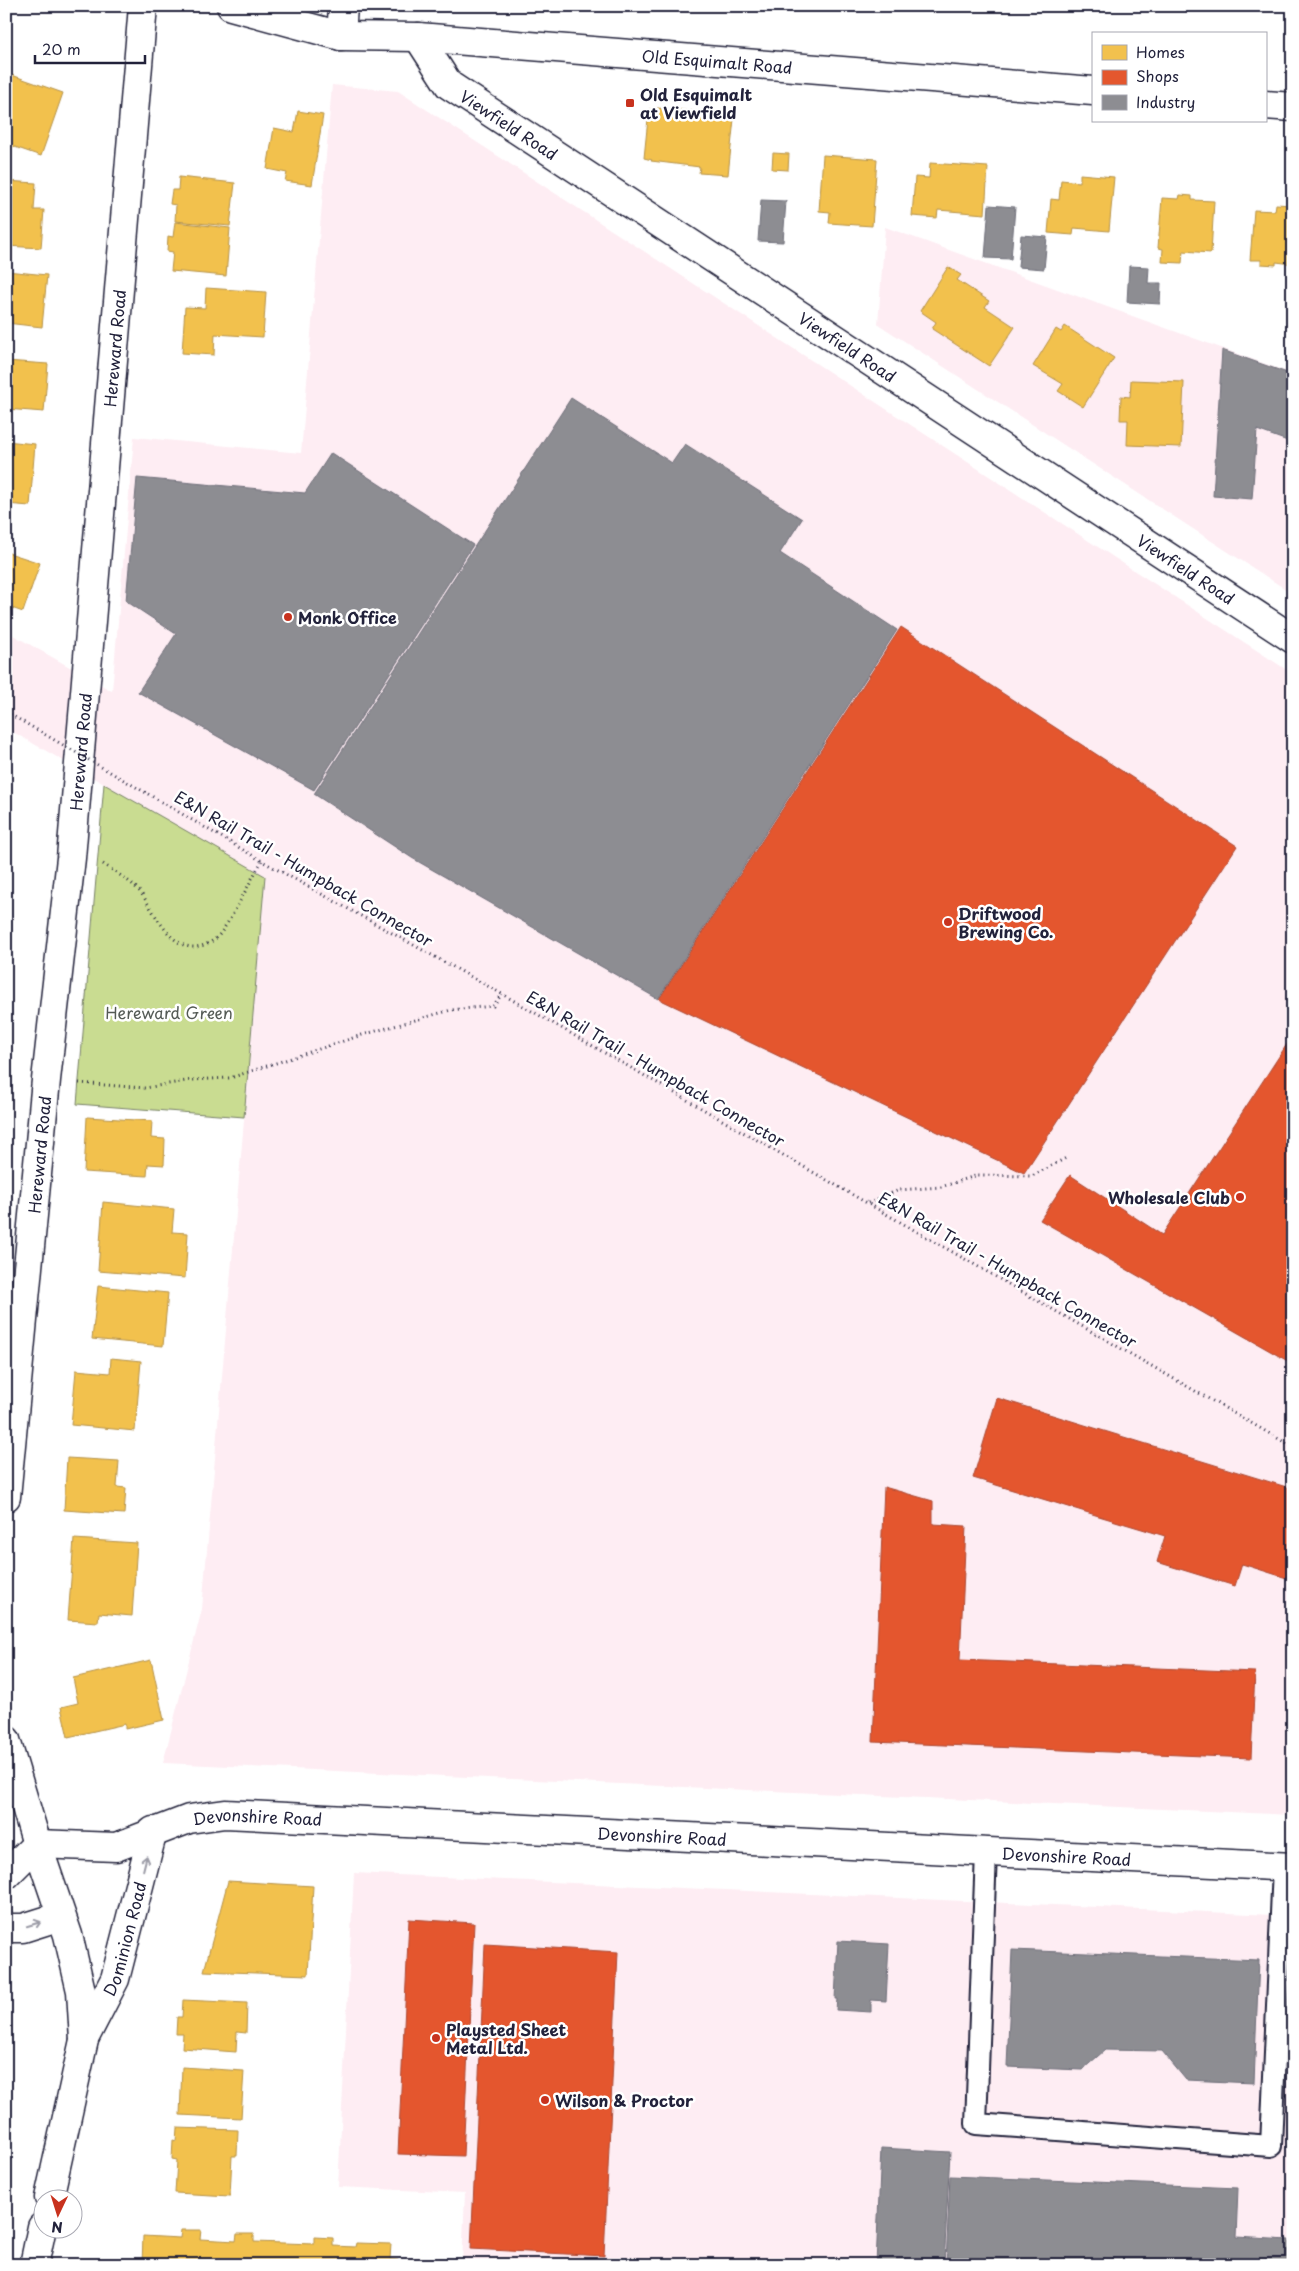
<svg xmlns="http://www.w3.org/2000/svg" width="1299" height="2271" font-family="'Playpen Sans',sans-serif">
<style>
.built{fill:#feedf3}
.green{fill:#c9dc91;stroke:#767f66}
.homes{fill:#f2c14e;stroke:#b49148}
.shops{fill:#e4572e;stroke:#aa4732}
.industry{fill:#8d8d92;stroke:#6d6d78}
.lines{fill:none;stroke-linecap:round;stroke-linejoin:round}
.service-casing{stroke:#22223b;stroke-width:24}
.minor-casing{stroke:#22223b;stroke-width:31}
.path{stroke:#22223b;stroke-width:3;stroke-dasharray:1 4;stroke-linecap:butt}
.service{stroke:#fff;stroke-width:20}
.minor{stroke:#fff;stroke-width:28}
.path-bridge{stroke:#22223b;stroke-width:3;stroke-dasharray:1 4;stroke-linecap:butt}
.oneway{stroke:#9c9ca7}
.poi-dot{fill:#c8321e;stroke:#fff;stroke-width:2}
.labels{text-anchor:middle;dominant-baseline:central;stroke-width:5;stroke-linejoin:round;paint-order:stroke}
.street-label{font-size:16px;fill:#22223b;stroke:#fff}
.poi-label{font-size:16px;font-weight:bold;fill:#22223b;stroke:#fff;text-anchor:start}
.park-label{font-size:16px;fill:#545a55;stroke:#fff}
</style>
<rect width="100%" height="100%" fill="#fff"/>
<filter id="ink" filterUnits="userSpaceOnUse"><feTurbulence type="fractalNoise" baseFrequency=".02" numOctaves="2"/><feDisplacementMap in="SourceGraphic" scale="10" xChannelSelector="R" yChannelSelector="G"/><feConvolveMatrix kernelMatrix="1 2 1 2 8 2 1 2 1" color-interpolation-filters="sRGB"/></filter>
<g filter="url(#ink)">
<!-- built -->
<g class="built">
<polygon points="332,85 398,91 1293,674 1293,1815 163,1763 202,1609 265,876 6,728 6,631 112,691 134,437 301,453"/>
<polygon points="885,227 1293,374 1293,594 878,324"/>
<polygon points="354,1873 1293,1916 1293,2265 462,2265 465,2193 338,2187"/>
</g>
<!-- green -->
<polygon class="green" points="104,784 265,876 244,1117 77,1104"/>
<!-- homes -->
<g class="homes">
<polygon points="6,73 63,93 41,156 6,144"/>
<polygon points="657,108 704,112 704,116 734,119 728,175 699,173 700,167 651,161 652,160 644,158 649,109 657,110"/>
<polygon points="298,111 323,115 312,185 285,181 287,173 267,169 274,128 294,132"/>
<polygon points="773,153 789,154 788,170 772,169"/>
<polygon points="823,155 877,159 872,226 829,223 830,212 819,211"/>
<polygon points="930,163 988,167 985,214 938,210 937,218 912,216 915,177 929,178"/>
<polygon points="1080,174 1114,177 1109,231 1074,228 1073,235 1048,233 1051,199 1059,200 1061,180 1080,182"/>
<polygon points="179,177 235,183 230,226 175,221 176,205 170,204 172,190 178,190"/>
<polygon points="6,181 36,183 34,210 44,210 41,248 6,246"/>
<polygon points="1180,195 1192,196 1192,200 1214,201 1211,253 1183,251 1182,263 1162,262 1163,249 1158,248 1162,198 1179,199"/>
<polygon points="1276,204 1292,205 1293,264 1276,262 1276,265 1261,264 1261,260 1250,260 1254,210 1275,211"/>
<polygon points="175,222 230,228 226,276 171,271 173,252 167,251 168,236 173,237"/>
<polygon points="948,267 961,275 957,280 989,301 985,307 1015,327 989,366 932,329 936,322 920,311"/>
<polygon points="6,271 47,275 42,327 6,323"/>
<polygon points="206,288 266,292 263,337 215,334 214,355 182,353 185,307 205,308"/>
<polygon points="1065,326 1114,358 1083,407 1058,391 1063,384 1033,366 1056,329 1061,332"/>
<polygon points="6,361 48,364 44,412 6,409"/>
<polygon points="1131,380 1184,382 1181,447 1127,445 1128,420 1120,420 1121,396 1130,397"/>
<polygon points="6,441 35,444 30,506 6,504"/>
<polygon points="6,552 40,563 23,612 6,606"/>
<polygon points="87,1117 152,1121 151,1138 165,1139 164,1165 148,1164 147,1176 84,1172"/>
<polygon points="103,1202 174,1209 172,1232 188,1233 185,1278 98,1271"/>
<polygon points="98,1286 168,1293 163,1346 92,1339"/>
<polygon points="111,1358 141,1361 135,1431 71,1425 76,1370 110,1373"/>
<polygon points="67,1458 119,1461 117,1487 126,1488 124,1514 64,1510"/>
<polygon points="74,1539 137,1543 132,1616 99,1613 98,1622 68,1620"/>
<polygon points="151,1660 164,1720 125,1729 125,1724 68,1737 61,1707 78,1703 73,1678"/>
<polygon points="228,1881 313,1886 308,1975 204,1971"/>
<polygon points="183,2000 247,2003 246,2033 237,2032 236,2052 182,2048 183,2034 176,2034 177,2017 182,2017"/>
<polygon points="182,2067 244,2071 241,2118 180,2115"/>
<polygon points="177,2128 238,2130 237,2156 232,2156 230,2196 175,2193 177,2160 172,2159 173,2140 176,2141"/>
<polygon points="181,2230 201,2230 200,2239 236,2241 237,2234 254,2234 254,2242 314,2244 314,2237 333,2238 333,2246 355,2247 356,2243 391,2244 390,2259 398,2260 398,2265 142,2265 143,2236 180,2238"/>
</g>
<!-- shops -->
<g class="shops">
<polygon points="901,627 1237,846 1024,1173 659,999"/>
<polygon points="1293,1035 1293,1364 1040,1220 1070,1175 1162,1235"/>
<polygon points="997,1398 1293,1489 1293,1580 1242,1564 1235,1586 1157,1562 1165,1536 973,1478"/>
<polygon points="884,1487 933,1501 933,1524 966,1526 960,1660 1255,1672 1251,1758 873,1742"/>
<polygon points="409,1919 474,1923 463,2156 398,2154"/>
<polygon points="485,1944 618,1952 604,2256 471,2249"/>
</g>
<!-- industry -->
<g class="industry">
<polygon points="761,200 786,201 783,242 758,241"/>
<polygon points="989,205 1015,207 1011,259 985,258"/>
<polygon points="1021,235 1047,237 1044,269 1018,267"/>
<polygon points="1129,266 1149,267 1148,283 1161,283 1160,304 1127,302"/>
<polygon points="1222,350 1293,375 1293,443 1257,430 1252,499 1213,496"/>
<polygon points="571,398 672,463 685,444 802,519 780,553 897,630 658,999 412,858 314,794"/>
<polygon points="331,453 473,545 314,790 138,692 176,634 126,601 137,478 305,493"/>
<polygon points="838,1941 889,1944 886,2001 871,2000 871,2012 836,2010 837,1999 835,1999"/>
<polygon points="1012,1950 1259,1960 1254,2083 1186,2080 1162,2051 1105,2050 1082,2070 1007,2067"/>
<polygon points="881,2148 950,2152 944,2265 876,2265"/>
<polygon points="950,2176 1238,2188 1236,2237 1289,2240 1288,2265 946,2265"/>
</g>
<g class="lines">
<!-- service casing -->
<g class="service-casing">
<polyline id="service" points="986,1852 976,2124 1271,2146 1283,1867"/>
</g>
<!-- minor casing -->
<g class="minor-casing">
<g id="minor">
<path id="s1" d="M231,6L341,36L418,37L1093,91"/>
<polyline points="341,36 343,6"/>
<path id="s2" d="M418,37L449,85L1293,639"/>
<polyline points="1265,105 1293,107"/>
<path id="s3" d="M6,1497L46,1080L71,858L143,6"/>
<polyline points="6,1740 37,1844 68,1935 81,1991 84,2040 49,2198"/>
<path id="s4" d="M37,1844L116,1847L189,1819L225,1814L1293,1867"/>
<polyline points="6,1875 37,1844"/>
<polyline points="6,1928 23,1928 61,1916"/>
<path id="s5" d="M84,2039L115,1979L153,1831"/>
<polyline points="34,2265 42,2227"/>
</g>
</g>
<!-- path -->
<g class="path">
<polyline points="148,794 262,861 502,994 1293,1447"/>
<path d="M103,864C116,873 130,880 140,892C155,911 171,954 201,946C208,944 215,940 220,934C236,912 248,884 262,861"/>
<polyline points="79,1083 145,1088 192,1080 230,1078 362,1035 451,1010 493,1006 502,994"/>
<polyline points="868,1203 899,1190 941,1187 978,1175 1032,1176 1068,1157"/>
</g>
<!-- service -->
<use href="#service" class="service"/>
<!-- minor -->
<use href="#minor" class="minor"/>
<!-- path-bridge -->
<polyline class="path-bridge" points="6,712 148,794"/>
</g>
<!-- one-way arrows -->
<defs><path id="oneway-shaft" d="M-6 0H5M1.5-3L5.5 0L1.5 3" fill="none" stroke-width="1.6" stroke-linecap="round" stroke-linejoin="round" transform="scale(1.25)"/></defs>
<g class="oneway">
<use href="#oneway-shaft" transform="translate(145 1863) rotate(-76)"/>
<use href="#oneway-shaft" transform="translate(34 1924) rotate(-17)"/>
</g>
</g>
<!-- markers -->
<g class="poi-dot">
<rect x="625" y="98" width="10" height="10" rx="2.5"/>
<circle cx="288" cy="617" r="5"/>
<circle cx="948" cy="922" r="5"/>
<circle cx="1240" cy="1197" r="5"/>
<circle cx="436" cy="2038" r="5"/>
<circle cx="545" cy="2100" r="5"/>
</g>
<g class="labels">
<!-- street labels -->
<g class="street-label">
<text stroke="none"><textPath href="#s1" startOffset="491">Old Esquimalt Road</textPath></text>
<text stroke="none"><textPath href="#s2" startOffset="129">Viewfield Road</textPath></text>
<text stroke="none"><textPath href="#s2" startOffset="534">Viewfield Road</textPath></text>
<text stroke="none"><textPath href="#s3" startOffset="1154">Hereward Road</textPath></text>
<text stroke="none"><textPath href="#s2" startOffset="939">Viewfield Road</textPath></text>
<text stroke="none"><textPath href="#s3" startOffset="749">Hereward Road</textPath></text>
<text transform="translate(304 868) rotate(30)">E&amp;N Rail Trail - Humpback Connector</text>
<text transform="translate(656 1068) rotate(30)">E&amp;N Rail Trail - Humpback Connector</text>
<text stroke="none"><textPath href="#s3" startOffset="344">Hereward Road</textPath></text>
<text transform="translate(1008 1269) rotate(30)">E&amp;N Rail Trail - Humpback Connector</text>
<text stroke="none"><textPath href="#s4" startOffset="226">Devonshire Road</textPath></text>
<text stroke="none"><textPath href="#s4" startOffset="631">Devonshire Road</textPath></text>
<text stroke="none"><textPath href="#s4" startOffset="1036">Devonshire Road</textPath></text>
<text stroke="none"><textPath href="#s5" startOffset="109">Dominion Road</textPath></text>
</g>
<!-- poi labels -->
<g class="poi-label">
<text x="640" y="94">Old Esquimalt<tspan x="640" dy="18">at Viewfield</tspan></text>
<text x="298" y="617">Monk Office</text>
<text x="958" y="913">Driftwood<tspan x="958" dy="18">Brewing Co.</tspan></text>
<text x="1230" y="1197" text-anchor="end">Wholesale Club</text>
<text x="446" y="2029">Playsted Sheet<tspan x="446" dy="18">Metal Ltd.</tspan></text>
<text x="555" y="2100">Wilson &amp; Proctor</text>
</g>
<!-- park labels -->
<g class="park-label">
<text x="169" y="1012">Hereward Green</text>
</g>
</g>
<!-- margin -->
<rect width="1299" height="2271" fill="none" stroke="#fff" stroke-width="25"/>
<rect x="12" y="12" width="1274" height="2246" fill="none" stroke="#22223b" stroke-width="2" filter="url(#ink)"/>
<!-- legend -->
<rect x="1092" y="32" width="175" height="90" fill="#ffffff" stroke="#a7a7b1"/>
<rect x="1102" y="45" width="25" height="15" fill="#f2c14e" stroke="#a7a7b1"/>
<text x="1136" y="58" font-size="15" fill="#22223b">Homes</text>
<rect x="1102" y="70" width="25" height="15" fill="#e4572e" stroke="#a7a7b1"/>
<text x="1136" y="82" font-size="15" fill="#22223b">Shops</text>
<rect x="1102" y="95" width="25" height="15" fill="#8d8d92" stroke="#a7a7b1"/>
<text x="1136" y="108" font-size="15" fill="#22223b">Industry</text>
<!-- north arrow -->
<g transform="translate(58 2214) rotate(184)"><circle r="24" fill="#ffffff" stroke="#a7a7b1"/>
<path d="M0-4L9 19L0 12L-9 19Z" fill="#c8321e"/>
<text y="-8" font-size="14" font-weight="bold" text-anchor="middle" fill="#22223b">N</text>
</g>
<!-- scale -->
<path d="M35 55v8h110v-8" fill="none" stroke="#22223b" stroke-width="2.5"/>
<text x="42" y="55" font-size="15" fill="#22223b" stroke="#ffffff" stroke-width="4" paint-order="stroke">20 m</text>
</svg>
